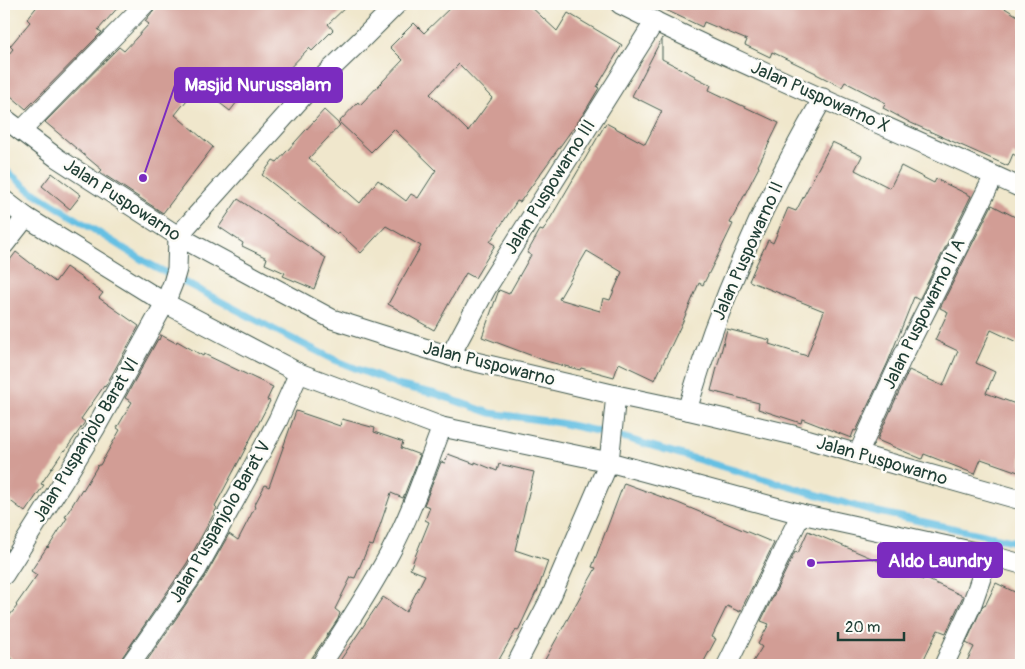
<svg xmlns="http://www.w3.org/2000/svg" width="1025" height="669" font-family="Pangolin,sans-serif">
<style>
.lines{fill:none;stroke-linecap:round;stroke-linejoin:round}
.stream{stroke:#65c0e3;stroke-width:7}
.building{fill:#d29d95;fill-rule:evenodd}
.minor-casing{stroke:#3e564b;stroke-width:21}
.minor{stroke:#fff;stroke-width:19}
.labels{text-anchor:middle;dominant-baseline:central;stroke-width:5;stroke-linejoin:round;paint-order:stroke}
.street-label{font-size:18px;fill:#1f3d34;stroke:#fdfcf7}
.leader{fill:none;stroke:#7b2cbf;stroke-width:2}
.callout-dot{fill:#7b2cbf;stroke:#fdfcf7;stroke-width:2}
.callout{fill:#7b2cbf;stroke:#7b2cbf;stroke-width:2}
.callout-label{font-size:19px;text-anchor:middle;font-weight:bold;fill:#fff}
</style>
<rect width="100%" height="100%" fill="#fdfcf7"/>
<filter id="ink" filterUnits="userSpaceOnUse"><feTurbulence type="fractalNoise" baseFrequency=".02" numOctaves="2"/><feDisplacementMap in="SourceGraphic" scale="10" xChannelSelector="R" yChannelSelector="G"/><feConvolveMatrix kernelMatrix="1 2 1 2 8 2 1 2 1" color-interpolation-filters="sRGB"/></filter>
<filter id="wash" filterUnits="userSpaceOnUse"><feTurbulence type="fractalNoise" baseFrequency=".0096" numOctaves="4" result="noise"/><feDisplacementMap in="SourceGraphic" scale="20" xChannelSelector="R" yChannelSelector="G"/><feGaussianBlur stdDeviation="1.12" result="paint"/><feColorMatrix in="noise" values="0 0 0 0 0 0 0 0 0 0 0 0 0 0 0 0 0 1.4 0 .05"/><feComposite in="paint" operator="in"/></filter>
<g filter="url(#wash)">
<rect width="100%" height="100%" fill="#f0e7cc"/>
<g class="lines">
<!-- stream -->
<polyline class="stream" points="4,169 30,190 144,261 277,331 335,360 397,385 436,394 490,413 560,423 615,435 869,510 1021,543"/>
</g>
<g id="blocks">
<!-- building -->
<g class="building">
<polygon points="39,4 121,4 98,30 102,32 26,109 4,90 4,60 13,49 10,46 30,22 27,19"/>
<polygon points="156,4 349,4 328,24 333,30 312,51 309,48 283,75 282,74 258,98 248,88 230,111 198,86 175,115 213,147 163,213 100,172 102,170 45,122 119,47 124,51 149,24 145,21 153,11 156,7"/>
<path d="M454,4H528L557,31L568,13L622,45L597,87L599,88L584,113L520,202L517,201L490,242L495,245L475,278L466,273L434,330L388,304L421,246L386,226L361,253L338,232L337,234L262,175L273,160L277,162L324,110L340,125L309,158L360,203L378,180L406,201L411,194L418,198L436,170L394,129L371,152L339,122L358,102L360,105L403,60L390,47L414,23L424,33ZM459,64L492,98L468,131L430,94Z"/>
<polygon points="653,4 998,4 1021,18 1021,159 1013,154 1008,166 911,123 883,108 886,103 845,82 842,87 816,74 816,73 772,52 770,57 745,45 747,40 704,22 702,27"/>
<path d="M662,38V59L695,76V77L711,85L709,90L779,123L758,166L759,167L730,223L733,224L719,253L703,285L699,283L683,321L655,380L619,363L614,377L581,368L580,370L546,361L482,337L499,290L509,294L531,255L527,253L540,230L543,231L606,123L645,144L662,111L632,96ZM587,251L622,272L610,300L603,298L600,311L559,299Z"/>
<polygon points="832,142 862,156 855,170 890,188 901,166 934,183 936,179 971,196 919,300 914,297 888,362 856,431 854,430 851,438 802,419 801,423 758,409 759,403 711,391 727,329 770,340 769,344 807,356 824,311 749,281 756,265 768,240 773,243 788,208 796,211"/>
<polygon points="52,173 81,195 70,209 42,186"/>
<polygon points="238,199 326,258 314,289 283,276 285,273 265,264 267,258 242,246 243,243 219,227"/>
<polygon points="992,205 1021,220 1021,344 991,330 976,363 995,372 986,393 1021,406 1021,473 981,459 975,474 924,454 922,459 877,440 909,370 943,386 958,351 935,340 948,312 940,308"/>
<polygon points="16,252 55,282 66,267 103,293 99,298 139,326 105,387 104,386 81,419 85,422 65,451 64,450 41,484 44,485 25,512 4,496 4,268"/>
<polygon points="161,335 176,343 177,341 203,356 204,354 273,387 267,400 270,401 239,461 215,506 217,508 187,563 121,659 119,665 20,665 4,653 4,623 17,606 16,605 37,575 31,571 47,547 48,548 67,518 65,517 82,489 83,490 98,465 100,465 120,430 117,428 132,402 125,398 158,339 159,340"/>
<polygon points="296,411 340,426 342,419 375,428 374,432 403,442 401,448 420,455 403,498 391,493 373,546 369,545 355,578 351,577 335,609 340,613 338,619 307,665 144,665 206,575 229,534 238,540 255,507 254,506 265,485 269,487"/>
<polygon points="448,454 475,464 475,462 497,471 499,464 534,472 515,550 548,561 537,592 536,592 518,631 516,630 496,665 337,665 383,597 406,612 425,575 410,569 429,522 425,520 430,507 424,505 441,462 445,463"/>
<polygon points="624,483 678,503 774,543 740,612 727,606 712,637 716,639 702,665 542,665 596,568 592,567"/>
<polygon points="808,531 923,580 924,578 963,596 946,633 938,630 921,665 751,665 762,647 758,644 769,624 761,621 795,552 798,553"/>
<polygon points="996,583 1021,595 1021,665 965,665 974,647 966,643 983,605 985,606"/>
</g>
</g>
</g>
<g filter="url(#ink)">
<use href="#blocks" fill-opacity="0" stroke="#3e564b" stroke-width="1"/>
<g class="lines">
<!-- minor casing -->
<g class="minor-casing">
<g id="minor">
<path d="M620,4C751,70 888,126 1021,188"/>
<polyline points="4,118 57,158 178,236 332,319 379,334 450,356 616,395 687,410 793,435 858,454 1021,500"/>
<polyline points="21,131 145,4"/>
<polyline points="4,200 26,217 165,303 299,373 442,427 609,462 801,514 989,555 1021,564"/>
<polyline points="4,245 26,217"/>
<polyline points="450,356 486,289 655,21"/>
<path d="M687,410C719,301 766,196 823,98"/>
<polyline points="858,454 901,360 994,176"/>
<polyline points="4,575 64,480 96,427 165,303 173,283 177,269 178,236 305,94 361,40 397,4"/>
<polyline points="130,665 197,569 247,478 278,420 299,373"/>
<path d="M321,665C345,628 370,591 391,551C412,512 426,468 442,427"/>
<polyline points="516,665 550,599 609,462 616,395"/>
<polyline points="727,665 801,514"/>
<polyline points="944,665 972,604 989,555"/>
</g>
</g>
<!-- minor -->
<use href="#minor" class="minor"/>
</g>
</g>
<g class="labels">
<!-- street labels -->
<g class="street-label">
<text transform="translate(820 97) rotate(24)">Jalan Puspowarno X</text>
<text transform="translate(550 187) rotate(-58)">Jalan Puspowarno III</text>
<text transform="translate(122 200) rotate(33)">Jalan Puspowarno</text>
<text transform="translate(748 251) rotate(-66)">Jalan Puspowarno II</text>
<text transform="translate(924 314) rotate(-64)">Jalan Puspowarno II A</text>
<text transform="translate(489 364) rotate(14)">Jalan Puspowarno</text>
<text transform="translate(86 440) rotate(-59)">Jalan Puspanjolo Barat VI</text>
<text transform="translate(882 461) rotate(16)">Jalan Puspowarno</text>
<text transform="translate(220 522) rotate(-60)">Jalan Puspanjolo Barat V</text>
</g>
</g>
<!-- callouts -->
<path class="leader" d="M143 178L175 85M811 563L878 560"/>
<g class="callout-dot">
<circle cx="143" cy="178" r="5"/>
<circle cx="811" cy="563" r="5"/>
</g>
<g class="callout">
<rect x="175" y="68" width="167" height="34" rx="5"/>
<rect x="878" y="543" width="124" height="34" rx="5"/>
</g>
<g class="callout-label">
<text x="258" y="91">Masjid Nurussalam</text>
<text x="940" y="567">Aldo Laundry</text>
</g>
<!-- margin -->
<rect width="1025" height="669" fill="none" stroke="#fdfcf7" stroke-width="20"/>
<!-- scale -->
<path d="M838 632v8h66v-8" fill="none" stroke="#1f3d34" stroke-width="2.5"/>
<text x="845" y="632" font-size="15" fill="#1f3d34" stroke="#fdfcf7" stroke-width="4" paint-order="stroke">20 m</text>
</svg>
